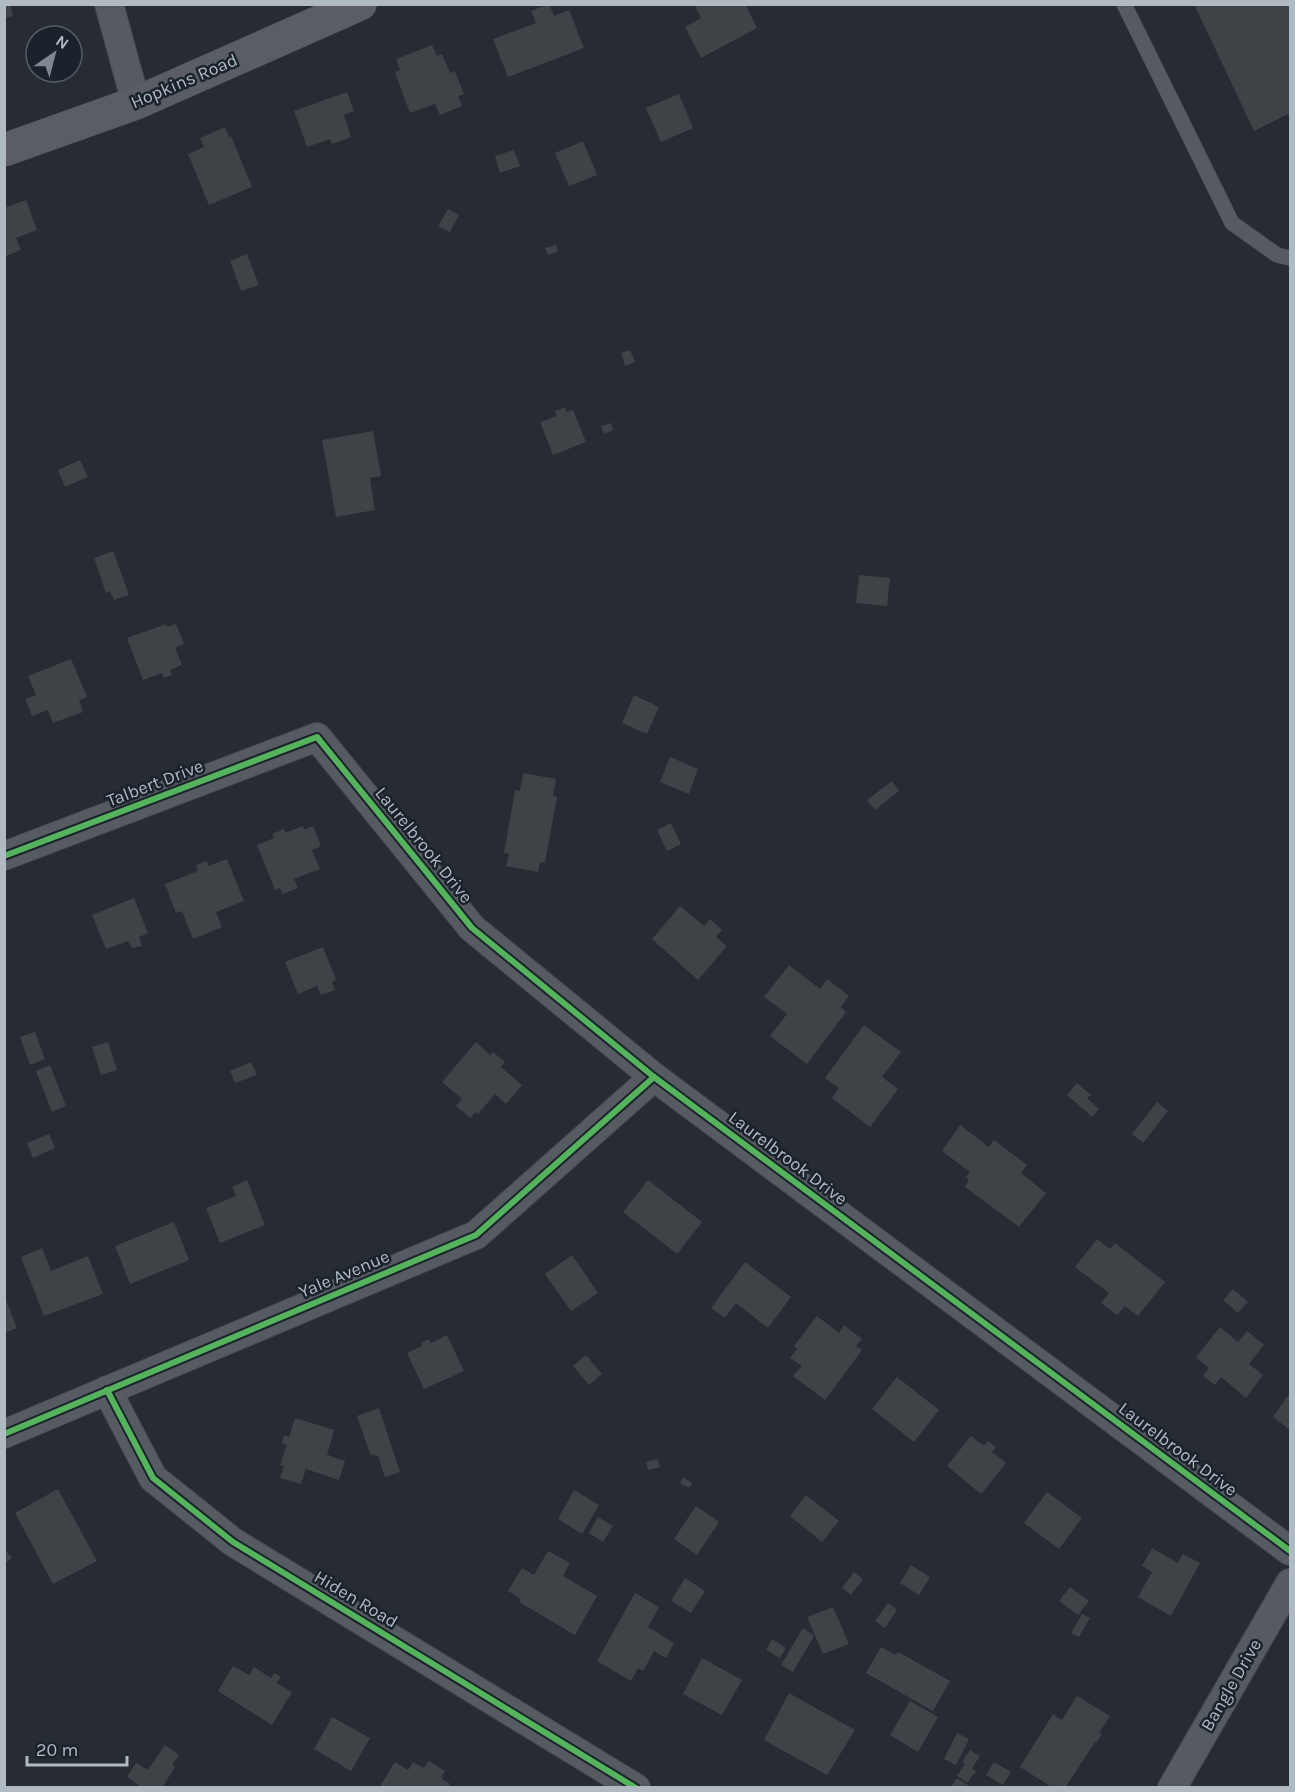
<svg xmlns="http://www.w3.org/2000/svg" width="1295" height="1792" font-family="Karla,sans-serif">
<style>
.building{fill:#3e4348}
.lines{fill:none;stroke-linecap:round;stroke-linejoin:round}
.service-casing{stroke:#44484c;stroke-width:16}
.minor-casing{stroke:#44484c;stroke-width:30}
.secondary-casing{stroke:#44484c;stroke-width:34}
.service{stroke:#555b60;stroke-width:15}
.minor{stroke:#555b60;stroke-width:28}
.secondary{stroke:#5a5e64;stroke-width:33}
.cycleway-casing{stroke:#1a232b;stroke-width:10}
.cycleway{stroke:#56b35d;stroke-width:6}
.labels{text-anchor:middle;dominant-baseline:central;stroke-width:5;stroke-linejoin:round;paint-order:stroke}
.street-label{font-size:18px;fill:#afbac3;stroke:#1a232b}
</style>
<rect width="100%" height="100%" fill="#262c31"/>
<!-- building -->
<g class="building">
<polygon points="4,4 10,4 13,16 4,18"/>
<polygon points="549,4 554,16 569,10 584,48 508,77 493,39 536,23 531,11"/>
<polygon points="694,4 745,4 757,28 701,58 685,27 701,18"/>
<polygon points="1194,4 1290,4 1290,113 1254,131"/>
<polygon points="432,45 437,56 442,54 450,73 455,71 464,94 458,96 462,106 440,115 435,104 410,113 395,72 400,70 396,59"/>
<polygon points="347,92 354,111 344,115 351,137 332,144 330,139 307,147 294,111"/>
<polygon points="679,94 693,128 661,142 646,108"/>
<polygon points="225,127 229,137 231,136 252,187 209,205 188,154 204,147 200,138"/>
<polygon points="583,141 597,175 569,186 555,153"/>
<polygon points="514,150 520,166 500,173 495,156"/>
<polygon points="26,200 37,230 16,238 21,250 4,257 4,208"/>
<polygon points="448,209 459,215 450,232 438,226"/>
<polygon points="556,245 558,252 548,255 545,248"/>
<polygon points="247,254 259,285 241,291 230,261"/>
<polygon points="630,350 635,362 625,366 621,353"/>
<polygon points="565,407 567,412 573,410 586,442 553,455 540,422 557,416 555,411"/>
<polygon points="611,423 613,430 604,434 601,426"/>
<polygon points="373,431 381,476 370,478 375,510 336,517 322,440"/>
<polygon points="80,460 88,477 65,487 58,470"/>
<polygon points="113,551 129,595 114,600 110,591 106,593 94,558"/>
<polygon points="859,575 890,578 887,606 856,603"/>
<polygon points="166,624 167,627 176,624 184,644 175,647 182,665 170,670 172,675 164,678 162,673 143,680 127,638"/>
<polygon points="71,659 87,697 79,700 83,712 53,723 48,710 32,716 25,699 36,695 28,676"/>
<polygon points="634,695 659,707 647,734 622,723"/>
<polygon points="670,757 698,769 689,794 660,782"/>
<polygon points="523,773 556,779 553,796 557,797 545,863 540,862 538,872 506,866 509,854 504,853 515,790 520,791"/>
<polygon points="892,781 899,791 875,810 867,800"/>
<polygon points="671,823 681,844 667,851 657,830"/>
<polygon points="303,826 304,830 313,826 321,846 312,850 320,869 294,879 298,888 283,894 280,888 275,890 257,845 274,838 272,834 284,829 285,833"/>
<polygon points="227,859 244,901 216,912 222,927 193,939 182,911 176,913 165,884 198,871 196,865 207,861 208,866"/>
<polygon points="134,898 148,933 139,937 142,946 132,948 128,941 106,949 92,915"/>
<polygon points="680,906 704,926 710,919 722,930 716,937 727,946 698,980 652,939"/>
<polygon points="323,947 336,980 332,982 335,990 321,995 317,986 298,994 285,962"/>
<polygon points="789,965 820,989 827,979 849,996 841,1007 846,1012 807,1064 770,1036 787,1014 764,997"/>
<polygon points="864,1025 901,1052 882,1077 898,1089 870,1127 832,1098 839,1088 825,1078"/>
<polygon points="35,1032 45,1059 30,1065 20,1037"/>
<polygon points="108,1042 117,1070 101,1075 92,1047"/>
<polygon points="476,1042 490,1055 493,1052 505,1062 501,1067 522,1085 506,1104 495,1094 478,1114 476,1112 470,1118 456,1106 462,1099 442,1082"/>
<polygon points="251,1062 257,1075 235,1083 230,1071"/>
<polygon points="50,1065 66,1106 52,1112 36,1071"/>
<polygon points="1077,1083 1091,1095 1087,1098 1099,1109 1092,1117 1067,1095"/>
<polygon points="1157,1102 1168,1111 1143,1143 1132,1134"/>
<polygon points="960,1125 989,1147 994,1140 1027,1165 1021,1173 1046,1193 1019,1227 965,1187 969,1180 966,1177 970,1172 942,1151"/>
<polygon points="49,1134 55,1148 33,1158 27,1143"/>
<polygon points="247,1180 265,1225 220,1243 206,1208 236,1196 232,1187"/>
<polygon points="648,1180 702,1222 677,1254 623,1212"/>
<polygon points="174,1222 189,1260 130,1284 115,1246"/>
<polygon points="1097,1239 1110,1249 1115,1243 1165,1282 1138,1316 1125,1306 1117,1315 1101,1303 1109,1293 1075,1267"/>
<polygon points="42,1248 51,1271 88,1256 103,1294 44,1316 21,1257"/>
<polygon points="572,1255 598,1293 571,1311 545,1274"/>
<polygon points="745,1262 791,1297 768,1328 736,1303 725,1318 711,1308"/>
<polygon points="1233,1289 1248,1302 1238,1313 1223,1300"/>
<polygon points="4,1295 17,1328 4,1333"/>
<polygon points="817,1316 839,1333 844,1325 862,1339 856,1346 862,1350 825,1400 793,1376 802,1366 790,1358 797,1349 794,1346"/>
<polygon points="1220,1327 1238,1342 1247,1331 1264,1345 1249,1364 1263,1375 1246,1398 1221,1377 1215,1385 1203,1376 1209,1368 1196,1357"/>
<polygon points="447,1335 464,1371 424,1389 407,1353 422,1346 421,1343 429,1339 431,1343"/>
<polygon points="586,1355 602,1374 589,1385 573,1366"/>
<polygon points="897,1377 939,1410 914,1442 872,1409"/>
<polygon points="1290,1393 1290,1430 1273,1417"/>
<polygon points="379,1408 400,1472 385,1477 378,1456 370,1454 357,1416"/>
<polygon points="295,1418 334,1430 327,1455 345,1461 339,1480 306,1469 301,1484 280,1478 284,1466 280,1465 287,1445 282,1443 284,1435 289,1437"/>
<polygon points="971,1436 984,1446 988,1441 996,1447 992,1452 1006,1463 981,1494 947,1466"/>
<polygon points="658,1459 660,1467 648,1470 646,1462"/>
<polygon points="683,1477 692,1483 689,1488 680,1483"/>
<polygon points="58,1489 97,1561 53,1584 15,1513"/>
<polygon points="574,1490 599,1505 582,1534 558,1519"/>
<polygon points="1047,1492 1082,1518 1059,1549 1024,1523"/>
<polygon points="806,1495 839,1521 822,1542 790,1516"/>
<polygon points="696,1506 719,1522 697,1555 674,1539"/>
<polygon points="598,1517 613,1526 603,1542 589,1533"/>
<polygon points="1152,1548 1178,1563 1183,1554 1200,1563 1171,1616 1138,1597 1152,1572 1142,1566"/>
<polygon points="4,1549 12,1558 4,1564"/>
<polygon points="548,1551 570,1563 563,1576 597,1596 575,1635 519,1602 521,1599 508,1591 522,1568 534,1575"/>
<polygon points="911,1565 930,1577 919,1595 900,1583"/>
<polygon points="854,1572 863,1579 851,1595 842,1588"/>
<polygon points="685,1578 705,1591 691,1613 671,1601"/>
<polygon points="1070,1587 1089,1601 1078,1615 1059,1601"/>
<polygon points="635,1593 659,1607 648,1627 674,1643 666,1658 654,1651 643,1671 638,1668 631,1681 597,1661"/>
<polygon points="888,1603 897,1610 885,1628 875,1621"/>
<polygon points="833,1607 849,1644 823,1654 807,1617"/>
<polygon points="1082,1614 1090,1618 1079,1637 1071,1633"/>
<polygon points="803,1628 814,1636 793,1672 781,1665"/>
<polygon points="772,1639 786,1648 780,1658 766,1650"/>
<polygon points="881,1647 896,1655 898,1652 950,1681 933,1711 866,1673"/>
<polygon points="702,1658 742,1680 722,1715 683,1694"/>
<polygon points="233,1666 249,1675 254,1667 271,1678 274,1673 281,1677 277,1683 292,1692 272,1725 218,1691"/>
<polygon points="789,1693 855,1730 827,1775 764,1740"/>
<polygon points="1077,1696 1110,1716 1099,1733 1102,1734 1096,1743 1095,1742 1065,1788 1053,1788 1020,1767 1053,1714 1062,1720"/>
<polygon points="910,1701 938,1717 918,1752 890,1735"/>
<polygon points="332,1717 370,1738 351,1771 314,1749"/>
<polygon points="957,1733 969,1739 956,1765 944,1759"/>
<polygon points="165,1745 179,1755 172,1765 175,1767 162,1788 143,1788 127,1777 136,1763 148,1770"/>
<polygon points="970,1750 980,1756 972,1768 976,1771 967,1783 957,1776 965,1764 962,1762"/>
<polygon points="429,1761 445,1771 441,1778 450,1784 448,1788 379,1788 395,1762 408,1770 413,1762 424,1768"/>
<polygon points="994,1762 1011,1772 1003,1785 986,1775"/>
<polygon points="957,1778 972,1788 950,1788"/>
</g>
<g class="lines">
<!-- service casing -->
<g class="service-casing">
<polyline id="service" points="1124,4 1232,223 1277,255 1290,258"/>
</g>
<!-- minor casing -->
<g class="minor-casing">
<g id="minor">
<polyline points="109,4 136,103"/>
<polyline points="4,856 317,737 472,928 654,1077 1290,1551"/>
<polyline points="107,1390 153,1478 233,1542 636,1788"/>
<polyline points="4,1434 476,1235 654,1077"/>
<polyline points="1172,1788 1290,1583"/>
</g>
</g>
<!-- secondary casing -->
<g class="secondary-casing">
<polyline id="secondary" points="4,150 136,103 360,4"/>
</g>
<!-- service -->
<use href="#service" class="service"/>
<!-- minor -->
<use href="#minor" class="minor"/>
<!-- secondary -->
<use href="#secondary" class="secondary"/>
<!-- cycleway casing -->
<g class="cycleway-casing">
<g id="cycleway">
<polyline points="4,856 317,737 472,928 654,1077 1290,1551"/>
<polyline points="107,1390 153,1478 233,1542 636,1788"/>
<polyline points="4,1434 476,1235 654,1077"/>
</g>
</g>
<!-- cycleway -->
<use href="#cycleway" class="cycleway"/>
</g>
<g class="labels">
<!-- street labels -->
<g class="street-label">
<text transform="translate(184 81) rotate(-23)">Hopkins Road</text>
<text transform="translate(155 783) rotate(-21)">Talbert Drive</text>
<text transform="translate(424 845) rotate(51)">Laurelbrook Drive</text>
<text transform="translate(788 1158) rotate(37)">Laurelbrook Drive</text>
<text transform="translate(344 1274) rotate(-23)">Yale Avenue</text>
<text transform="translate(1178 1449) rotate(37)">Laurelbrook Drive</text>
<text transform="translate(356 1599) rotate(31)">Hiden Road</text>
<text transform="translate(1231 1685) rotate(-60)">Bangle Drive</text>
</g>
</g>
<!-- border -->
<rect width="1295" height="1792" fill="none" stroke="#afbac3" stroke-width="12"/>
<!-- north arrow -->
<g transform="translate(54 54) rotate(35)"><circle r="28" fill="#1a232b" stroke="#565f68" stroke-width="1.5"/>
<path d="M0-4.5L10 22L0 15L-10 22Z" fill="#7f8890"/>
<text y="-9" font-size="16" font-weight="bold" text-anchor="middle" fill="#afbac3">N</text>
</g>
<!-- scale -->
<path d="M27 1756v9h100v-9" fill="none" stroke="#afbac3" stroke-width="3"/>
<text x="36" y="1756" font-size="18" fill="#afbac3" stroke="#1a232b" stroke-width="4.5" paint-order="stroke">20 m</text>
</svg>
